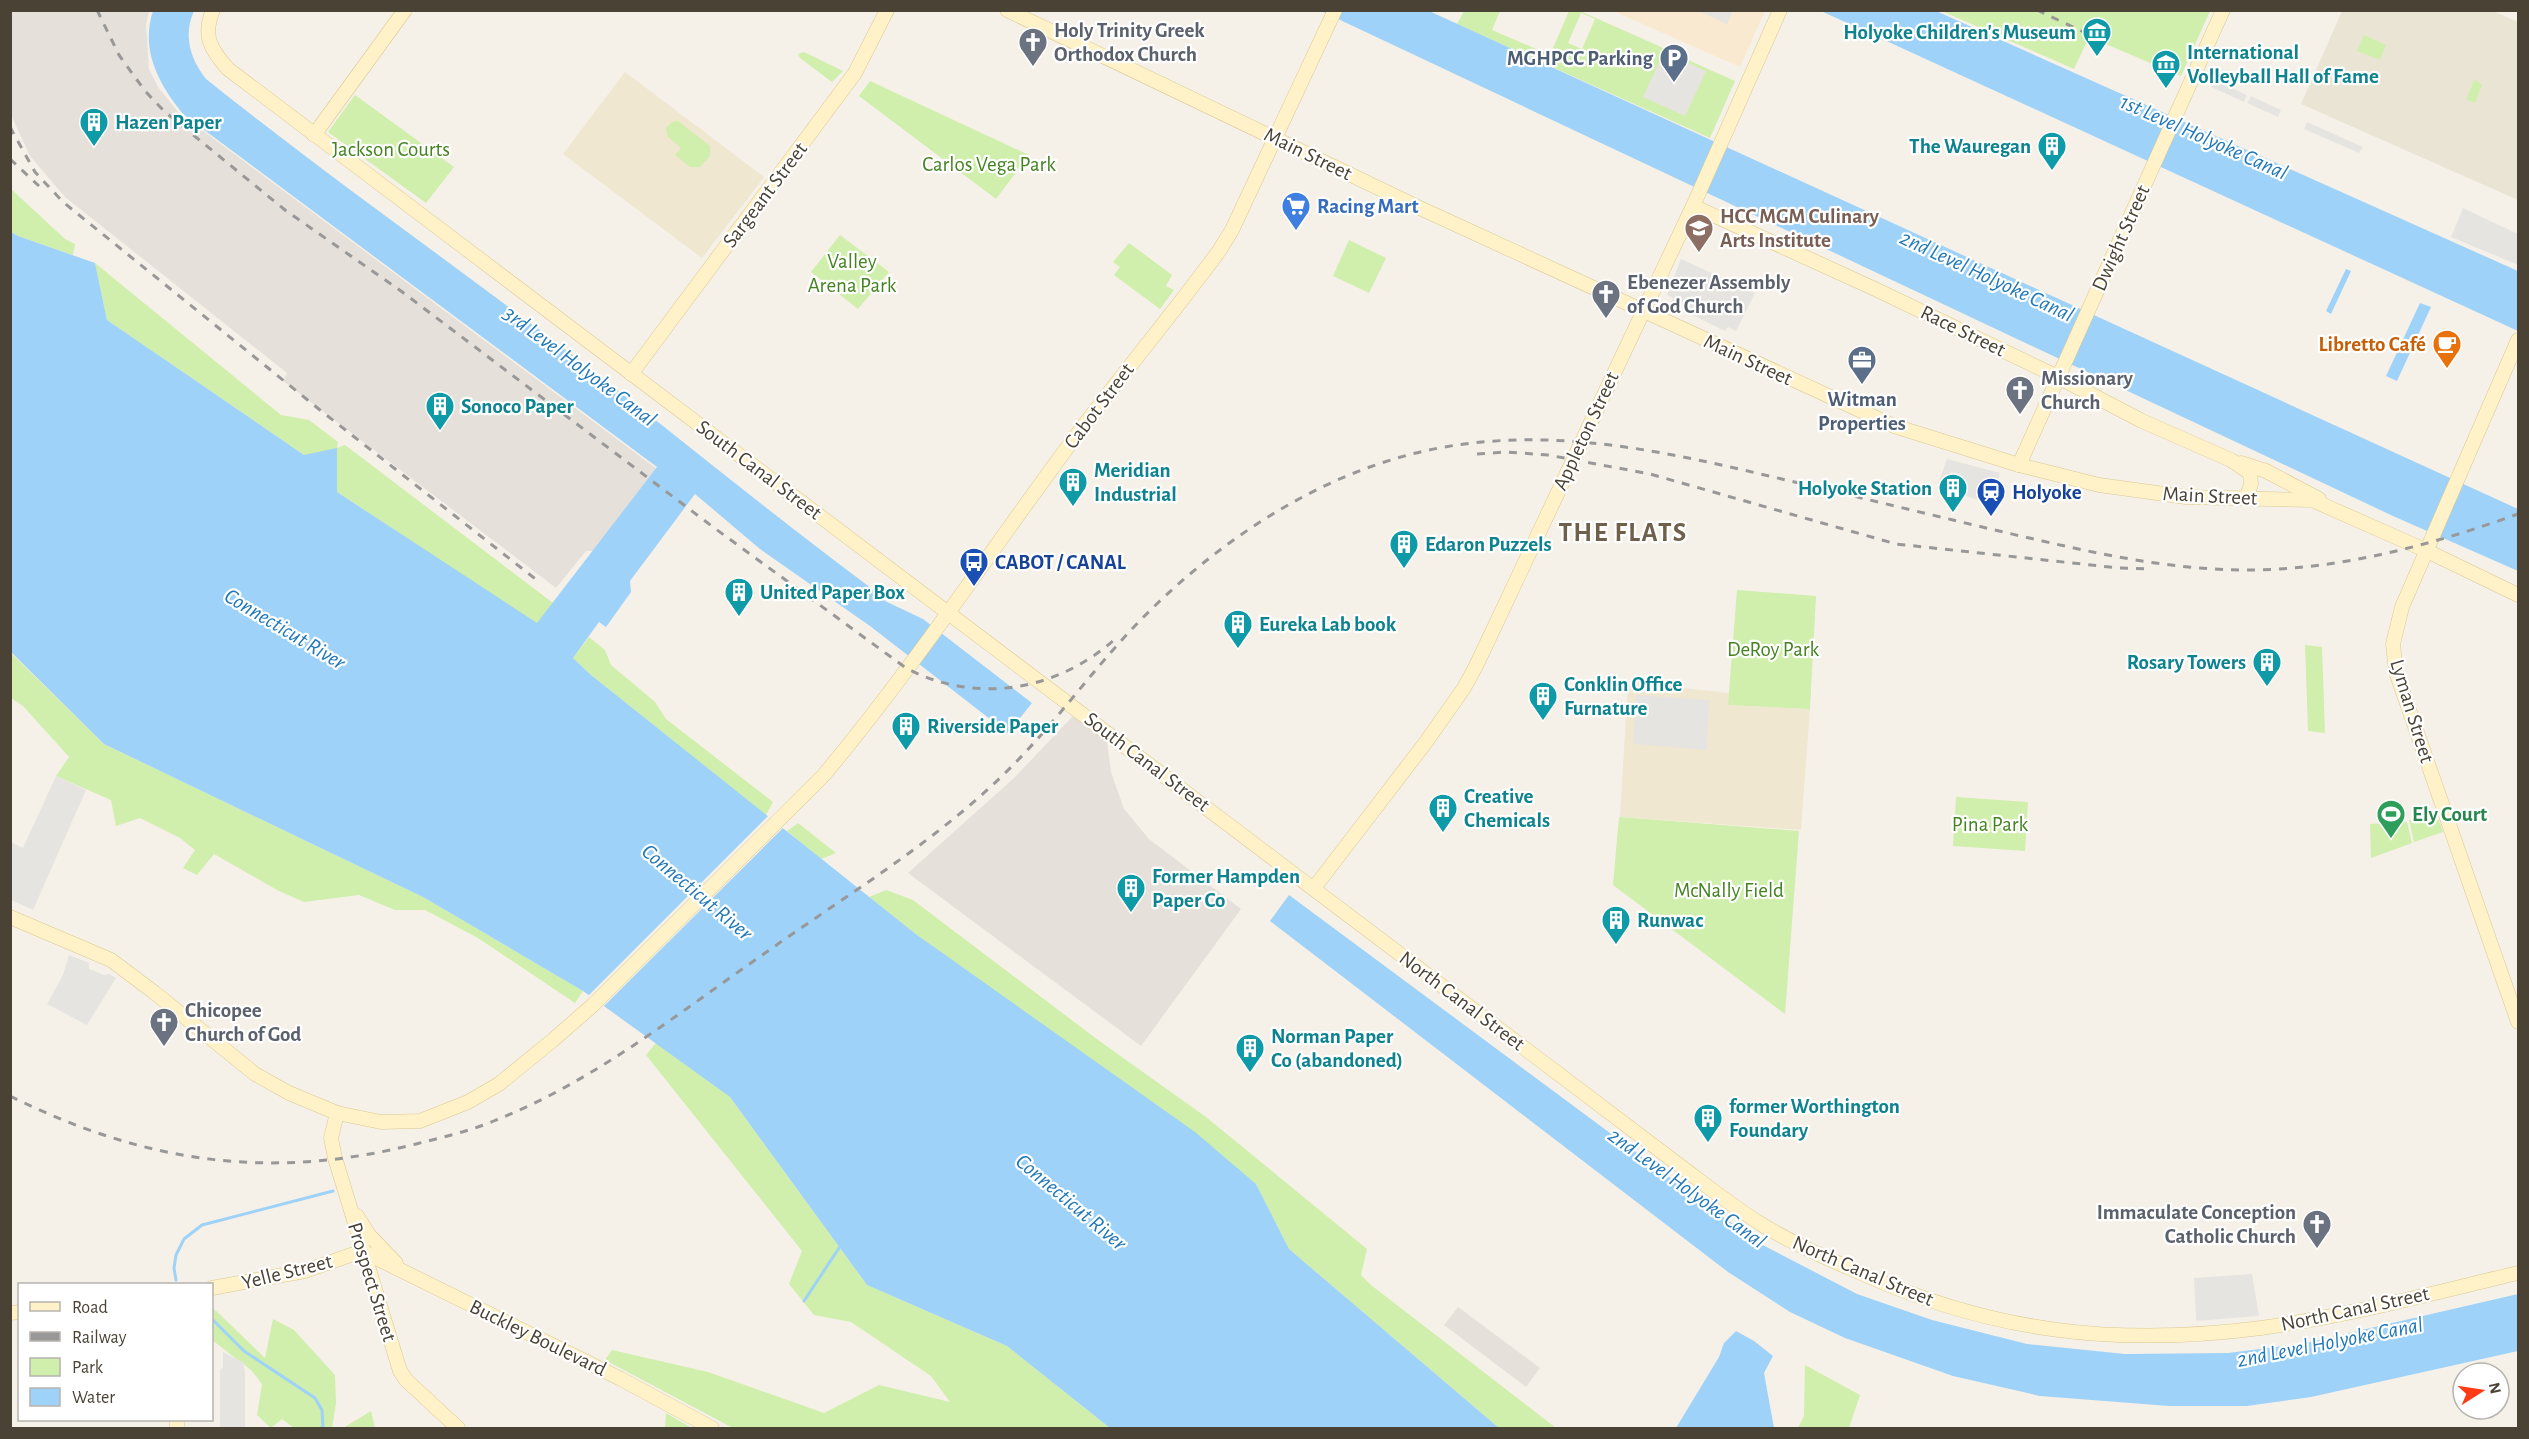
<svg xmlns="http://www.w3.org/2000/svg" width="2529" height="1439" font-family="'Alegreya Sans',sans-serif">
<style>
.residential{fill:#eae4d5}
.commercial{fill:#f9e9d1}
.industrial{fill:#e5e0d9}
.education{fill:#f0e7d0}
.green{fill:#d0eeac;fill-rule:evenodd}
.parking{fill:#e6e4e0}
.water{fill:#9ed2f8}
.pier{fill:#f6f1e8}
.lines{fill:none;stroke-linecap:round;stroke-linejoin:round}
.stream{stroke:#9ed2f8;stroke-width:3}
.secondary-casing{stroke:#dac893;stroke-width:15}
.secondary{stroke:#fff2c8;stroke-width:14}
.rail{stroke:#989898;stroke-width:3;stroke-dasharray:8 8;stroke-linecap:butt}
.labels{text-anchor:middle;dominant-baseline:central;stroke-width:4.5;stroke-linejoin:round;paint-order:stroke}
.worship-label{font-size:21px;font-weight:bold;fill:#5b616d;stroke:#fff;text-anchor:start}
.culture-label{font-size:21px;font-weight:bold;fill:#0d838f;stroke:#fff;text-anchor:start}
.service-label{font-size:21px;font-weight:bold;fill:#4e5e75;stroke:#fff;text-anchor:end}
.park-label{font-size:21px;fill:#458321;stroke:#fff}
.street-label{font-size:21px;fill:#4a4235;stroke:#fff}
.shop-label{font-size:21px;font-weight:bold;fill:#366cbe;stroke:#fff;text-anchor:start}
.education-label{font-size:21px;font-weight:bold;fill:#785e54;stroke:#fff;text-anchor:start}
.food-label{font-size:21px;font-weight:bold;fill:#c56008;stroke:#fff;text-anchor:end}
.transit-label{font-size:21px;font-weight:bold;fill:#164399;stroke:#fff;text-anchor:start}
.leisure-label{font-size:21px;font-weight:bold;fill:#27864d;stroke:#fff;text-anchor:start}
.water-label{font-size:22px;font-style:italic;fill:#2178b9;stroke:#fff}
.district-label{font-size:27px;font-weight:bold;letter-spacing:1.5px;fill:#6e604b;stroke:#fff}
</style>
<rect width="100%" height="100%" fill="#f6f1e8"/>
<!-- residential -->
<polygon class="residential" points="2342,11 2493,11 2518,22 2518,200 2301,104"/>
<!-- commercial -->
<polygon class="commercial" points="1613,11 1765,11 1740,67"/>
<!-- industrial -->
<g class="industrial">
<polygon points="10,11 149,11 146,24 149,69 158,87 178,112 657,469 600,551 586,551 556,588 283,381 287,373 65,197 30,156 11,115"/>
<polygon points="1073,716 1107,742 1111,772 1124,809 1149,839 1241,909 1141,1046 908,873 1014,778"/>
<polygon points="1458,1307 1540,1368 1526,1387 1444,1325"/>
</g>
<!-- education -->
<g class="education">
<polygon points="625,72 764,177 702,258 563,154"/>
<polygon points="1628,682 1729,693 1728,705 1810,709 1801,830 1620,817"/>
</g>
<!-- green -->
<g class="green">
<path d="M1464,11H1500L1492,30L1550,55L1569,11H1580L1670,51L1668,54L1664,52L1705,71L1678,58L1679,56L1735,81L1710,138L1457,24ZM1581,13L1595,19L1582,49L1568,43Z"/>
<polygon points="1942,11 2210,10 2210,11 2181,76 2089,37 2074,69"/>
<polygon points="2364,35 2386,45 2380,60 2357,51"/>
<polygon points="804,52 843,71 832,82 800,58 798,54"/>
<polygon points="2475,79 2482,85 2475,103 2466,99"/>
<polygon points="870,81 1029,155 996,199 859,96"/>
<polygon points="355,95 454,167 426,203 328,132"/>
<polygon points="678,121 710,146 710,156 700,167 690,167 675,155 681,148 668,137 666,128 672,122"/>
<polygon points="10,188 65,239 75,244 73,255 18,236 11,231"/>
<polygon points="840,235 889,272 858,309 811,272"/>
<polygon points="1349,240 1386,258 1369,293 1333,276"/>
<polygon points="1129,243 1172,275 1166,286 1174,290 1160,309 1114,275 1120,267 1113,262"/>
<polygon points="95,263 281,415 309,420 338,442 337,448 345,445 553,603 537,624 337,492 304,455 107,320"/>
<polygon points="1737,590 1816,596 1810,709 1728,705"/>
<polygon points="589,637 605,650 611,665 655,702 666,719 773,802 766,815 591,675 573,658"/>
<polygon points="2305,645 2322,647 2325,733 2308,731"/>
<polygon points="10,652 104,744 423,897 583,991 575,1003 478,938 425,910 395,910 359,895 304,902 277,890 214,854 197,875 183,868 195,850 180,838 140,818 116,826 111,800 56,776 69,757 23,706 11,698"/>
<polygon points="1956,797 2028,802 2025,851 1953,846"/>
<polygon points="1619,817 1799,831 1785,1014 1613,885"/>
<polygon points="2409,820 2439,820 2443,832 2414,842"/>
<polygon points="2407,822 2412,843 2371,858 2370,824"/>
<polygon points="798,823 836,853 821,859 787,831"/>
<polygon points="886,890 913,900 1098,1040 1206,1117 1367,1249 1361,1275 1371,1285 1556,1428 1499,1428 1289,1249 1256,1184 917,935 869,897"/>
<polygon points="656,1043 730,1097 867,1285 1007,1346 1110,1428 733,1428 605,1360 612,1350 708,1372 824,1413 879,1385 950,1402 931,1376 851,1322 814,1315 789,1284 802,1251 646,1055"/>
<polygon points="212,1307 265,1358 273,1319 294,1330 335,1375 336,1403 332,1428 294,1428 282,1419 271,1428 257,1415 262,1384 251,1370 212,1340"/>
<polygon points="1805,1365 1860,1395 1849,1428 1798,1428 1804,1416"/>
<polygon points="371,1411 375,1428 343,1428"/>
<polygon points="666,1413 692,1428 665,1428"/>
</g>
<!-- parking -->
<g class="parking">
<polygon points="1702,11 1702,10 1733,11 1727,24 1701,12"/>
<polygon points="1664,52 1706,71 1685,116 1643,97"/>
<polygon points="2214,80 2247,95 2244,102 2211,87"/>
<polygon points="2251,96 2281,110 2278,117 2247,103"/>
<polygon points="2307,122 2363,147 2359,153 2304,129"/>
<polygon points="2463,208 2518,234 2518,265 2451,237"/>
<polygon points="1681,259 1755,293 1736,331 1728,327 1725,331 1670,304 1673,298 1667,295"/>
<polygon points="1947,459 2000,473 1992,504 1966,496 1955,489 1953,496 1943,493 1945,486 1938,484"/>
<polygon points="1636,695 1709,700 1707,750 1633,744"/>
<polygon points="56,776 86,790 33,910 11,900 11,842 23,848"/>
<polygon points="69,955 89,963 89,969 104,975 109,974 116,978 87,1025 47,1004 63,975"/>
<polygon points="2252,1274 2259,1316 2196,1321 2194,1278"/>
<polygon points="223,1352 243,1362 245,1371 245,1428 220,1428 220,1369 223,1368"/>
</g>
<!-- water -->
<g class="water">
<path d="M153,11H194C183,35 190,59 206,79C320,170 440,255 557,343C664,425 767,511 875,591L885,601L923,619L1032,703L1008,733L870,626L760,549L695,494L630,581L631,592L606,627L599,622L573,658L591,675L917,935L1195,1132L1256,1184L1289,1249L1499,1428H1110L1007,1346L867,1285L730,1097L583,991L423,897L104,744L11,652L10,231L18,236L95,263L107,320L304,455L337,448V492L537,623L657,467L184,115C159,85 140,50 153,11Z"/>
<polygon points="1321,11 1429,11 2518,509 2518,571 2393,516"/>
<polygon points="1821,11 1936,11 2518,271 2518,331"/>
<polygon points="2346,269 2351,271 2331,314 2326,311"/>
<polygon points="2420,303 2431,307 2397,381 2386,376"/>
<polygon points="1289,895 1757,1242 1857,1294 1932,1320 2027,1344 2125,1354 2228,1353 2301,1344 2518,1294 2518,1351 2311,1397 2247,1406 2169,1406 2040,1396 1953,1376 1845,1338 1790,1312 1728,1272 1270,921"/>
<polygon points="1736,1331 1754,1341 1773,1356 1764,1373 1774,1428 1676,1428 1719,1357 1724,1343"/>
</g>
<!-- pier -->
<polygon class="pier" points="770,814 785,826 602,1008 587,997"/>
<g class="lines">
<!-- stream -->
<g class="stream">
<polyline points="176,1280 174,1268 176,1255 184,1239 202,1225 333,1191"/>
<polyline points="804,1301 841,1245"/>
<polyline points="212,1319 244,1351 315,1398 322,1410 323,1428 321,1428"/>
</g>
<!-- secondary casing -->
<g class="secondary-casing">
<g id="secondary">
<path d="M213,10C202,36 211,50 228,69L1687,1171C1711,1189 1735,1208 1761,1224C1790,1242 1822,1256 1854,1270C1989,1332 2114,1347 2261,1328C2348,1316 2433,1293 2518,1273"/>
<polyline points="1007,10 1422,209 1894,426 2019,465 2099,485 2186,497 2312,500 2425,550 2518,595"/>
<polyline points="314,135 405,10"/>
<polyline points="1693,206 1875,289 2058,377 2142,421 2231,460 2250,473 2251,484 2246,499"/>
<polyline points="2518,340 2402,607 2393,644 2396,672 2518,1022"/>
<polyline points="631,374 855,73 887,10"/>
<polyline points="2241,463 2266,471 2319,499"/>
<polyline points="2019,465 2223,10"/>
<polyline points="1314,888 1426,742 1464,688 1476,666 1693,206 1780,10"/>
<path d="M10,917L111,960L155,993L255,1074L289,1093L337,1113L381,1122L420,1121L468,1102L499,1084L553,1040L593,1005L823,776C906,677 979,568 1056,463C1108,391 1166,323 1219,251L1232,230L1335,10"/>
<polyline points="337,1113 331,1138 335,1158 400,1371 406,1380 458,1428"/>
<polyline points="357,1216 369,1235 396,1263"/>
<polyline points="362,1251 621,1379 712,1428"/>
<polyline points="212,1288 305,1271 362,1251"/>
<polyline points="10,1313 20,1312"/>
<polyline points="177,1420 177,1428"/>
</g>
</g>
<!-- secondary -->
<use href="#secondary" class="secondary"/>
<!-- rail -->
<g class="rail">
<path d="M97,10L119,55L145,91L164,111L285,210L401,291L713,527L906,668C976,705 1057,691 1115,639"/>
<polyline points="2037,10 2092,36"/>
<polyline points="10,127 35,172 63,202 320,410 538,581"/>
<polyline points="10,159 39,186"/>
<polyline points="1477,454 1506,452 1548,455 1650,474 1896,544 2119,568 2150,569"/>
<path d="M10,1096C145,1163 270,1181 416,1144C443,1137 471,1131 496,1120C595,1081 681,1011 768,951C847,895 933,843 1002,776C1049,731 1087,677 1131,630C1212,544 1321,470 1439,448C1551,427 1659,450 1769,476C1846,494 1923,513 1999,531C2081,550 2163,570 2247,570C2339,570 2432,545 2518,514"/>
</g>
</g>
<!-- icons -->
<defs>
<g id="museum-pin" transform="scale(1.5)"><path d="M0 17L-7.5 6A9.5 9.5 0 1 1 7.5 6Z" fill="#0f9aa8" stroke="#fff"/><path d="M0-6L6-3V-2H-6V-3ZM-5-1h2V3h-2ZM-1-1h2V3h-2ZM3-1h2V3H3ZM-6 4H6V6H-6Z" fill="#fff"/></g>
<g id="church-pin" transform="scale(1.5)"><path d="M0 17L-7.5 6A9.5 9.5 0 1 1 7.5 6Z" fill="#6b7280" stroke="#fff"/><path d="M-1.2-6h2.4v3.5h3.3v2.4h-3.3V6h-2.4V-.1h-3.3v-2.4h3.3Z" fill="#fff"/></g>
<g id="parking-pin" transform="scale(1.5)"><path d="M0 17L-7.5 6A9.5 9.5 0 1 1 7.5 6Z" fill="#5c6f8a" stroke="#fff"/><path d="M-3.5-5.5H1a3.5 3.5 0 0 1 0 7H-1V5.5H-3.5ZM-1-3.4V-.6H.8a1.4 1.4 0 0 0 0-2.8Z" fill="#fff"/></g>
<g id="building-pin" transform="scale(1.5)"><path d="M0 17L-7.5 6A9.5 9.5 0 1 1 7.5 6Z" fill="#0f9aa8" stroke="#fff"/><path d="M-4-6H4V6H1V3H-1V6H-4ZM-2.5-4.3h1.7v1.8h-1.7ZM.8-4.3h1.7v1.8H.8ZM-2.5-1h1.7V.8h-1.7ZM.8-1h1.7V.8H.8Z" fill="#fff"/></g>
<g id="supermarket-pin" transform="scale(1.5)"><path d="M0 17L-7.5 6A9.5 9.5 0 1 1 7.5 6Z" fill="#3f7fe0" stroke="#fff"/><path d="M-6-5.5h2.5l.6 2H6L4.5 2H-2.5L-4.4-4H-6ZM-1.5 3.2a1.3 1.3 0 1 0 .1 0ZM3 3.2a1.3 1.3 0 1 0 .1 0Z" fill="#fff"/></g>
<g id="university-pin" transform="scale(1.5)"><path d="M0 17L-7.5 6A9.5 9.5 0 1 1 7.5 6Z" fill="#8d6e63" stroke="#fff"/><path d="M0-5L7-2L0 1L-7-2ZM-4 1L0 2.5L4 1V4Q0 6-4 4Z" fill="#fff"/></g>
<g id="cafe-pin" transform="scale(1.5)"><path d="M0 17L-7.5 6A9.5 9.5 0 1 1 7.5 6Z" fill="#e8710a" stroke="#fff"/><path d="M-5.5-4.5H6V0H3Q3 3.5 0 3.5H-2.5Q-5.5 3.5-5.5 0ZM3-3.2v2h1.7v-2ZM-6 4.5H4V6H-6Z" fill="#fff"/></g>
<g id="office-pin" transform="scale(1.5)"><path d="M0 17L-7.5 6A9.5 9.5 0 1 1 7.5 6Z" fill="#5c6f8a" stroke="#fff"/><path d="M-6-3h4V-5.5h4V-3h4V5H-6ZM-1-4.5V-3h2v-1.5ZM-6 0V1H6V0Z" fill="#fff"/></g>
<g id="station-pin" transform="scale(1.5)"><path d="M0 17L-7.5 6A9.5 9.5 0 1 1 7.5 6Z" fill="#1a4fb4" stroke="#fff"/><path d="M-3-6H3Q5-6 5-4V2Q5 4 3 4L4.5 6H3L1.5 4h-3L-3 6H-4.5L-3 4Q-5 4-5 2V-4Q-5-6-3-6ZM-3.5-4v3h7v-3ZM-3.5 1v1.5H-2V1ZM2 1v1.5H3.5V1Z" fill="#fff"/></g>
<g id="bus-pin" transform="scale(1.5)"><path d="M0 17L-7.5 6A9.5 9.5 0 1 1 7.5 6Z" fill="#1a4fb4" stroke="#fff"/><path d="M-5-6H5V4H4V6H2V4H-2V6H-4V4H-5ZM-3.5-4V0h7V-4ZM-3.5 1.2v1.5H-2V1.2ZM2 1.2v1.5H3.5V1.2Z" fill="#fff"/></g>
<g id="stadium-pin" transform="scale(1.5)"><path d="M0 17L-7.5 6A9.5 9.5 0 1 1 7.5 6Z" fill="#2e9e5b" stroke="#fff"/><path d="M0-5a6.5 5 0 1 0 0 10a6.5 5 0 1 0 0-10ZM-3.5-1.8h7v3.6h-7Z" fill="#fff"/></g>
</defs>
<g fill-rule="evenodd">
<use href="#museum-pin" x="2097" y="32"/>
<use href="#church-pin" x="1033" y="42"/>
<use href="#parking-pin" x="1674" y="58"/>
<use href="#museum-pin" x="2166" y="64"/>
<use href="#building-pin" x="94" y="122"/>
<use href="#building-pin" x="2052" y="146"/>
<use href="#supermarket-pin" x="1296" y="206"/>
<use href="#university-pin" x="1699" y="228"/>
<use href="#church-pin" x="1606" y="294"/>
<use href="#cafe-pin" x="2447" y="344"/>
<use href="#office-pin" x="1862" y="360"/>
<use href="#church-pin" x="2020" y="390"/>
<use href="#building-pin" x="440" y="406"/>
<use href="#building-pin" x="1073" y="482"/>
<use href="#building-pin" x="1953" y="488"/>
<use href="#station-pin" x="1991" y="492"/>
<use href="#building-pin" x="1404" y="544"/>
<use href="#bus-pin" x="974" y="562"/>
<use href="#building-pin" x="739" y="592"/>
<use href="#building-pin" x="1238" y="624"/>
<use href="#building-pin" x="2267" y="662"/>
<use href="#building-pin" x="1543" y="696"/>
<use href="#building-pin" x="906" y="726"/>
<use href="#building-pin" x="1443" y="808"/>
<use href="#stadium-pin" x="2391" y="814"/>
<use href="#building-pin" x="1131" y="888"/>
<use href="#building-pin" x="1616" y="920"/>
<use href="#church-pin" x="164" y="1022"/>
<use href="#building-pin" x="1250" y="1048"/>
<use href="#building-pin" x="1708" y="1118"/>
<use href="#church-pin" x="2317" y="1224"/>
</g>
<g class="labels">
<!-- worship labels -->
<g class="worship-label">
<text x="1054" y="30">Holy Trinity Greek<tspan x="1054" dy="24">Orthodox Church</tspan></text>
<text x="1627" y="282">Ebenezer Assembly<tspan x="1627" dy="24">of God Church</tspan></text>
<text x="2041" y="378">Missionary<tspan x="2041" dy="24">Church</tspan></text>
<text x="185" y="1010">Chicopee<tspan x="185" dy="24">Church of God</tspan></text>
<text x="2296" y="1212" text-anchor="end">Immaculate Conception<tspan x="2296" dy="24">Catholic Church</tspan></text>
</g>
<!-- culture labels -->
<g class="culture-label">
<text x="2076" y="32" text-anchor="end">Holyoke Children's Museum</text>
<text x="2187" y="52">International<tspan x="2187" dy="24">Volleyball Hall of Fame</tspan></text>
<text x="115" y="122">Hazen Paper</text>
<text x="2031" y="146" text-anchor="end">The Wauregan</text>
<text x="461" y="406">Sonoco Paper</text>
<text x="1094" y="470">Meridian<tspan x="1094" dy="24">Industrial</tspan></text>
<text x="1932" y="488" text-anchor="end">Holyoke Station</text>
<text x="1425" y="544">Edaron Puzzels</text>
<text x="760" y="592">United Paper Box</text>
<text x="1259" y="624">Eureka Lab book</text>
<text x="2246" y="662" text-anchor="end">Rosary Towers</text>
<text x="1564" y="684">Conklin Office<tspan x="1564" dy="24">Furnature</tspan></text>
<text x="927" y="726">Riverside Paper</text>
<text x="1464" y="796">Creative<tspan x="1464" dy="24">Chemicals</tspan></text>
<text x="1152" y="876">Former Hampden<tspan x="1152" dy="24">Paper Co</tspan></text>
<text x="1637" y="920">Runwac</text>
<text x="1271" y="1036">Norman Paper<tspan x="1271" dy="24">Co (abandoned)</tspan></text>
<text x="1729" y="1106">former Worthington<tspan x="1729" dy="24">Foundary</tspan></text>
</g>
<!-- service labels -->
<g class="service-label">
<text x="1653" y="58">MGHPCC Parking</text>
<text x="1862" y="399" text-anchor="middle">Witman<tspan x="1862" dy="24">Properties</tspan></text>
</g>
<!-- park labels -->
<g class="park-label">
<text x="391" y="149">Jackson Courts</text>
<text x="989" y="164">Carlos Vega Park</text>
<text x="852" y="261">Valley<tspan x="852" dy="24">Arena Park</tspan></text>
<text x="1773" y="649">DeRoy Park</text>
<text x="1990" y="824">Pina Park</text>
<text x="1729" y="890">McNally Field</text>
</g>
<!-- street labels -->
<g class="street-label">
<text transform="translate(1308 154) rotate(26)">Main Street</text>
<text transform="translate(765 195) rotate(-53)">Sargeant Street</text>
<text transform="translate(2121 238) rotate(-66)">Dwight Street</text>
<text transform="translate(1963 331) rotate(26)">Race Street</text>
<text transform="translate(1748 360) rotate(25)">Main Street</text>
<text transform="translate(1099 406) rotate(-53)">Cabot Street</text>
<text transform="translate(1586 431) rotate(-65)">Appleton Street</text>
<text transform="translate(759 470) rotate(37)">South Canal Street</text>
<text transform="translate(2210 496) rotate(3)">Main Street</text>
<text transform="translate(2412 711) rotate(73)">Lyman Street</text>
<text transform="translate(1147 762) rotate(37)">South Canal Street</text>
<text transform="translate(1462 1001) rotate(37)">North Canal Street</text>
<text transform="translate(1863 1271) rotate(23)">North Canal Street</text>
<text transform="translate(287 1272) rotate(-14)">Yelle Street</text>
<text transform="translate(372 1282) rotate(73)">Prospect Street</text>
<text transform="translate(2355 1309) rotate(-12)">North Canal Street</text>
<text transform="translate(538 1338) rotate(26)">Buckley Boulevard</text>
</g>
<!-- shop labels -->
<g class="shop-label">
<text x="1317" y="206">Racing Mart</text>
</g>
<!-- education labels -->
<g class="education-label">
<text x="1720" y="216">HCC MGM Culinary<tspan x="1720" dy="24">Arts Institute</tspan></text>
</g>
<!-- food labels -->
<g class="food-label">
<text x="2426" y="344">Libretto Café</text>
</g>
<!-- transit labels -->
<g class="transit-label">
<text x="2012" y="492">Holyoke</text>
<text x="995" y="562">CABOT / CANAL</text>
</g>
<!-- leisure labels -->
<g class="leisure-label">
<text x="2412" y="814">Ely Court</text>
</g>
<!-- water labels -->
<g class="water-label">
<text transform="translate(2204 137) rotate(24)">1st Level Holyoke Canal</text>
<text transform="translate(1987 276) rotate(25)">2nd Level Holyoke Canal</text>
<text transform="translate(580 366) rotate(37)">3rd Level Holyoke Canal</text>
<text transform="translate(285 629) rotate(31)">Connecticut River</text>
<text transform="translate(697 892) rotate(40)">Connecticut River</text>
<text transform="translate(1687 1188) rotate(36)">2nd Level Holyoke Canal</text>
<text transform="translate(1071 1202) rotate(40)">Connecticut River</text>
<text transform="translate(2330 1342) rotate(-11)">2nd Level Holyoke Canal</text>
</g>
<!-- district labels -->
<g class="district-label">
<text x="1623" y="532">THE FLATS</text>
</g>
</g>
<!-- border -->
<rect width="2529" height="1439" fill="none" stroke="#4a4235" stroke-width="24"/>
<!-- legend -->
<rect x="18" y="1283" width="195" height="138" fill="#ffffff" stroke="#b7b3ae" stroke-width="1.5"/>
<rect x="30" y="1302" width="30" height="9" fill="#fff2c8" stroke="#b7b3ae" stroke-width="1.5"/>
<text x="72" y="1313" font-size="18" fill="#4a4235">Road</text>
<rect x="30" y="1332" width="30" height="9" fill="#989898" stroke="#b7b3ae" stroke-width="1.5"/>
<text x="72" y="1343" font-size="18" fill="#4a4235">Railway</text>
<rect x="30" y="1358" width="30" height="18" fill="#d0eeac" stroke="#b7b3ae" stroke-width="1.5"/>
<text x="72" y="1373" font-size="18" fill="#4a4235">Park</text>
<rect x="30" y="1388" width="30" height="18" fill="#9ed2f8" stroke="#b7b3ae" stroke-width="1.5"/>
<text x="72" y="1403" font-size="18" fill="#4a4235">Water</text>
<!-- north arrow -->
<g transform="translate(2481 1391) rotate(78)"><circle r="28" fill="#ffffff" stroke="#b7b3ae" stroke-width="1.5"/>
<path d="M0-4.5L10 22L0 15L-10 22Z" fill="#ff3b15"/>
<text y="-9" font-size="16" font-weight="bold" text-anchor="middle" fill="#4a4235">N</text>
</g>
</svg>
